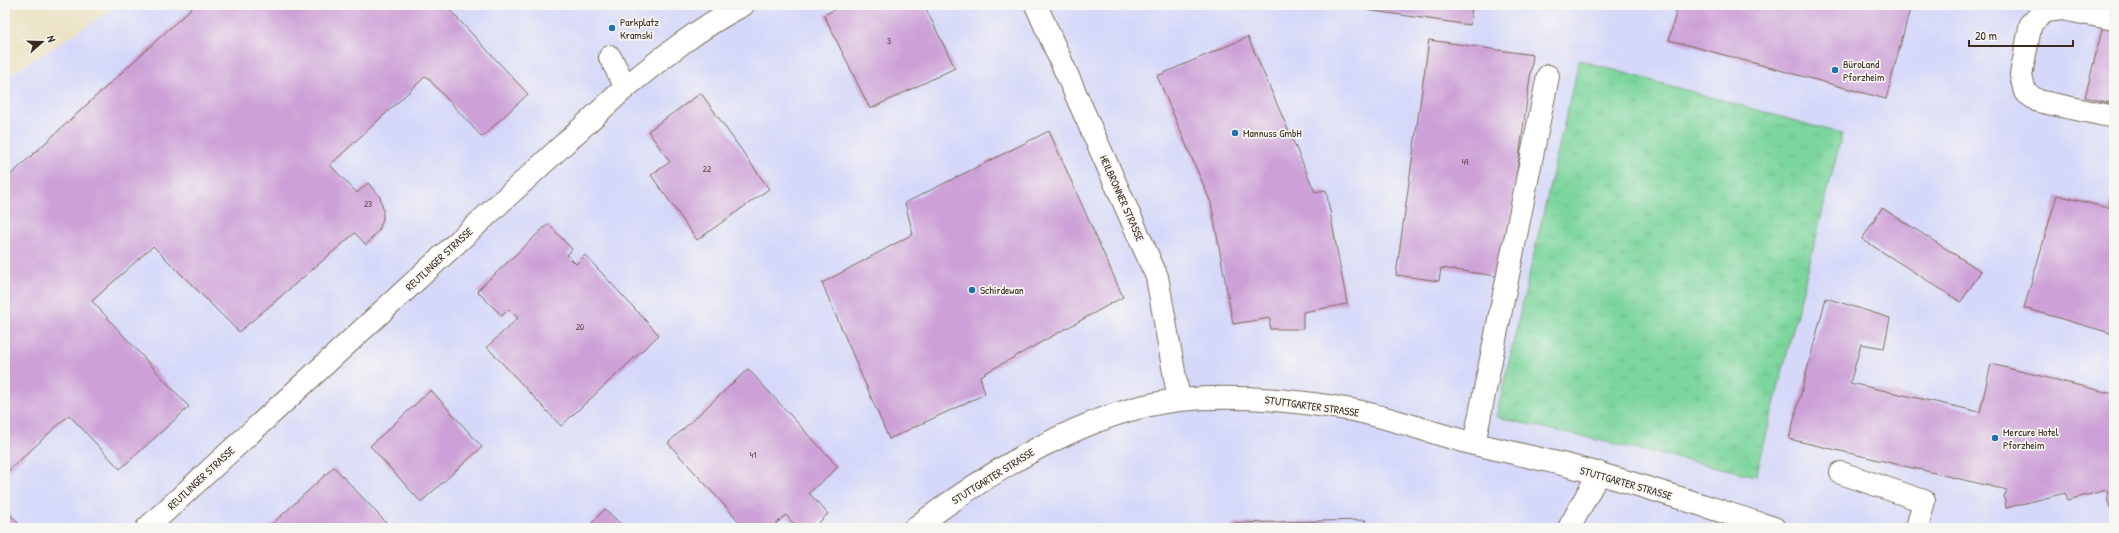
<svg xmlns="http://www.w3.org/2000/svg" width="2119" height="533" font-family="'Patrick Hand',sans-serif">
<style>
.built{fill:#d5d8f9}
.grass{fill:url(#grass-tufts);stroke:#5c805d}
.building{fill:#cda1d7}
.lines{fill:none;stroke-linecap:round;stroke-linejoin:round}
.minor-casing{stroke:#796a58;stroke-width:24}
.minor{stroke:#fff;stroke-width:22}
.poi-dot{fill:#1f6fb2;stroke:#f6f6f2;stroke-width:1.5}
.labels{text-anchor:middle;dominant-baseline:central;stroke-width:3.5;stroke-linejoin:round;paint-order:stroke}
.number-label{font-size:9px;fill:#60484c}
.poi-label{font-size:11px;fill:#3b2a1e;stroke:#f6f6f2;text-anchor:start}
.street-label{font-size:11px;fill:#3b2a1e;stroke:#f6f6f2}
</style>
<defs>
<pattern id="grass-tufts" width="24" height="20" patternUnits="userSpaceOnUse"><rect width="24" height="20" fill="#7cd59c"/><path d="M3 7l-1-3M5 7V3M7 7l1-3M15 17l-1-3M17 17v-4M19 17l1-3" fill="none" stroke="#6cb786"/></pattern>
</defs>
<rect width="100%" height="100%" fill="#f6f6f2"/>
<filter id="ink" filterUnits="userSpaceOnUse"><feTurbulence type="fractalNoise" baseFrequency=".025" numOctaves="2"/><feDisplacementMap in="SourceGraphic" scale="8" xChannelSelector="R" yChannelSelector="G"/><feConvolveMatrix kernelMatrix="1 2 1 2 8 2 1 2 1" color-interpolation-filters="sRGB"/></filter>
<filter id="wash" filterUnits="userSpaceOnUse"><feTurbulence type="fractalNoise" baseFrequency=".012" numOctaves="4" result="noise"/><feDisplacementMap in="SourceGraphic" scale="16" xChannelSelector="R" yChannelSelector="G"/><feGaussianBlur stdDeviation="0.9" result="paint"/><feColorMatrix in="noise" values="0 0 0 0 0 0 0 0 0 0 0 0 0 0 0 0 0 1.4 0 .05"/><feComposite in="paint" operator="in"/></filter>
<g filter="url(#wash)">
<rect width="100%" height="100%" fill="#ebe2c3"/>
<!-- built -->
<polygon class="built" points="119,5 2114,5 2114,528 5,528 5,79"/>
<!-- grass -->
<polygon class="grass" points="1579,60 1842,134 1756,476 1496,417"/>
<g id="blocks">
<!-- building -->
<g class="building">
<polygon points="195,5 445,5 528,94 482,137 426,76 330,165 357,193 368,183 380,197 383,209 383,219 379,230 366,245 355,233 239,332 153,246 92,301 189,407 120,469 69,415 5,474 5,180"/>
<polygon points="844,5 924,5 955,68 870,109 824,15"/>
<polygon points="1368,5 1472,5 1470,25 1367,10"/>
<polygon points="1678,5 1911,5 1886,99 1669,40"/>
<polygon points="2103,26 2114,29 2114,104 2085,97"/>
<polygon points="1248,37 1315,192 1326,190 1347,304 1303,312 1303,329 1270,329 1270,318 1233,324 1211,203 1157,76"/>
<polygon points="1429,40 1533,55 1503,277 1441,268 1439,281 1396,275"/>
<polygon points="701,93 769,189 697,240 651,175 670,162 648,131"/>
<polygon points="1049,131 1123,297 980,376 985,394 889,439 822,283 913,234 905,203"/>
<polygon points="2114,187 2114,334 2024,308 2057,195 2108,208"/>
<polygon points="1882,208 1981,271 1961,302 1862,239"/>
<polygon points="548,224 572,249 567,255 576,264 585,255 659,335 561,426 487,347 518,318 509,309 502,316 477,291"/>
<polygon points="1826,298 1890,318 1884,348 1861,344 1850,383 1980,412 1991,364 2114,394 2114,515 2108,502 2107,490 2068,500 2065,493 2006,508 2004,497 2007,490 1789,439"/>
<polygon points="748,369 838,467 809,493 828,514 813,528 797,528 786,515 771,528 745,528 668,443"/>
<polygon points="431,390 482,447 421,502 370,446"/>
<polygon points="334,467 391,528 268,528"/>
<polygon points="5,509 23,528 5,528"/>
<polygon points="605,509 625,528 587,528"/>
<polygon points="1366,520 1362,526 1365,528 1231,528 1234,523"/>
</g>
</g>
</g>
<g filter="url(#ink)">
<use href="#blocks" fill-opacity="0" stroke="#796a58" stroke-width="1"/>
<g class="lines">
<!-- minor casing -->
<g class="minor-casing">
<g id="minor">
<polyline points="1036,5 1157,277 1179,400"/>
<polyline points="2114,19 2062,9 2046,11 2031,23 2021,75 2025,92 2038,101 2114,117"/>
<polyline points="610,57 626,87"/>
<polyline points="1474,444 1548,76"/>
<polyline points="1841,473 1924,501 1917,528"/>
<path d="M147,528L626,87C663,57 700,27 743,5"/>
<path d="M915,528C987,473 1088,410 1179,400C1237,394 1295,400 1352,410C1393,418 1434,434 1475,444C1516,454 1559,462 1600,474C1658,490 1716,510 1774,528"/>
<polyline points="1569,528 1599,473"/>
</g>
</g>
<!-- minor -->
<use href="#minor" class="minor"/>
</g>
</g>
<!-- markers -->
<g class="poi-dot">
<circle cx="612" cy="28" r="4"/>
<circle cx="1835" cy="70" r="4"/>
<circle cx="1235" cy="133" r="4"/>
<circle cx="972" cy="290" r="4"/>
<circle cx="1995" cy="438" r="4"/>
</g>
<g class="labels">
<!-- number labels -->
<g class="number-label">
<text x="889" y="41">3</text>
<text x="1465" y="162">49</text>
<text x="707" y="169">22</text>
<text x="368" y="204">23</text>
<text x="580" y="327">20</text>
<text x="753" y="455">41</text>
</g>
<!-- poi labels -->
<g class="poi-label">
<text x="620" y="22">Parkplatz<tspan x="620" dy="13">Kramski</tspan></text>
<text x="1843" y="64">BüroLand<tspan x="1843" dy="13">Pforzheim</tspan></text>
<text x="1243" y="133">Mannuss GmbH</text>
<text x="980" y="290">Schirdewan</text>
<text x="2003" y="432">Mercure Hotel<tspan x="2003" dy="13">Pforzheim</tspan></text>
</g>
<!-- street labels -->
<g class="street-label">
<text transform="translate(1122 198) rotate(66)">HEILBRONNER STRASSE</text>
<text transform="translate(439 259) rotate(-43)">REUTLINGER STRASSE</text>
<text transform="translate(1312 406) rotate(8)">STUTTGARTER STRASSE</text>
<text transform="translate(993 476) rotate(-32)">STUTTGARTER STRASSE</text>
<text transform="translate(201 478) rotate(-43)">REUTLINGER STRASSE</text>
<text transform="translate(1626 483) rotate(16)">STUTTGARTER STRASSE</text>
</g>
</g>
<!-- margin -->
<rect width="2119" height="533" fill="none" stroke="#f6f6f2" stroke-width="20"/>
<!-- north arrow -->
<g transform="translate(42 42) rotate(70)" stroke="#f6f6f2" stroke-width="3" paint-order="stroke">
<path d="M0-3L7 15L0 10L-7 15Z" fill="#3b2a1e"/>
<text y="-6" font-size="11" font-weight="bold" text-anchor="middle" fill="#3b2a1e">N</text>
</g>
<!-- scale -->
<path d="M1969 40v6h104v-6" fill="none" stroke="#3b2a1e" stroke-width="2"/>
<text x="1975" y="40" font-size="12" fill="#3b2a1e" stroke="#f6f6f2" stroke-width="3" paint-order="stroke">20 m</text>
</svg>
